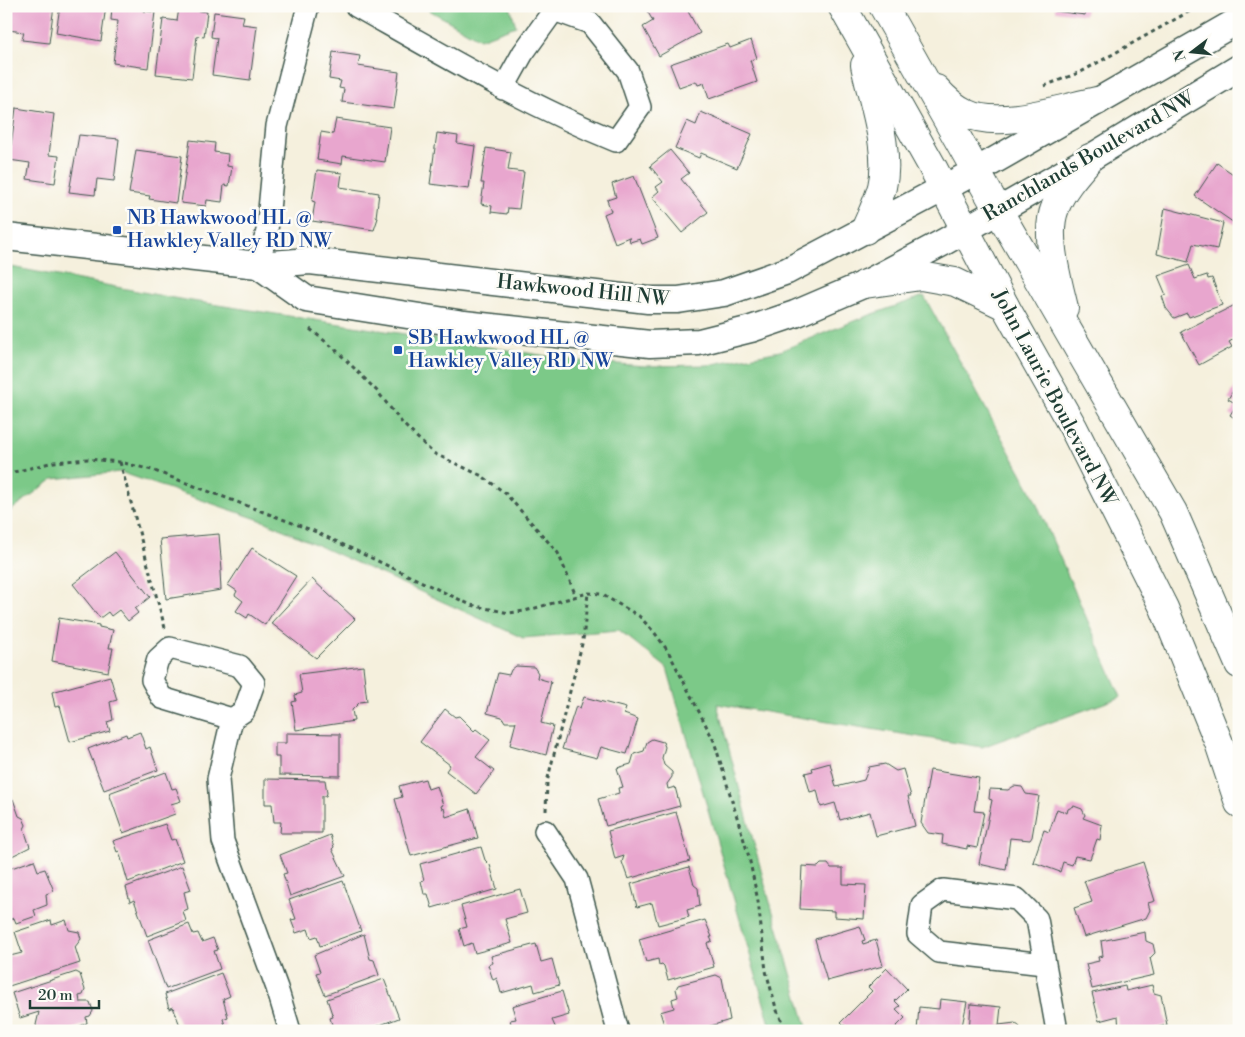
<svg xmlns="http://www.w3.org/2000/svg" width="1245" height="1037" font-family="'Libre Bodoni',serif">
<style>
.green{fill:#7cc988;stroke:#4e835e}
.building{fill:#e8a6ce}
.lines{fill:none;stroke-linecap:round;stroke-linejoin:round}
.minor-casing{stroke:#3f584d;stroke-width:24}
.tertiary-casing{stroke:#3f584d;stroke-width:29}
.secondary-casing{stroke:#3f584d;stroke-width:30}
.path{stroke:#3f584d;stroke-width:3;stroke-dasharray:4 4;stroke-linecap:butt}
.minor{stroke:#fff;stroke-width:21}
.tertiary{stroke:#fff;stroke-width:26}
.secondary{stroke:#fff;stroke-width:28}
.transit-dot{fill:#1a4fb4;stroke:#fdfcf7;stroke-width:2}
.labels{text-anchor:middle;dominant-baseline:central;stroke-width:5;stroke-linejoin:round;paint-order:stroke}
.street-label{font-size:20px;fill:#1f3d34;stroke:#fdfcf7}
.transit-label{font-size:20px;fill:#164399;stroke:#fdfcf7;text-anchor:start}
</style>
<rect width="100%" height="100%" fill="#fdfcf7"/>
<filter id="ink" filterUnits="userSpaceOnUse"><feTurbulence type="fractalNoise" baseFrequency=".02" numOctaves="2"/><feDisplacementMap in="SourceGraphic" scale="10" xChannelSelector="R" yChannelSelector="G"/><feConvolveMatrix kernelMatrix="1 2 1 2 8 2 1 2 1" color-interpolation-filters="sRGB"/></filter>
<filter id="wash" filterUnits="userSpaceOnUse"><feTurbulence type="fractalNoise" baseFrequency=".0096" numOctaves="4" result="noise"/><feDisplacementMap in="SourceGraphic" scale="20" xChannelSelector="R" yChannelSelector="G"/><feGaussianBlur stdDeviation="1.12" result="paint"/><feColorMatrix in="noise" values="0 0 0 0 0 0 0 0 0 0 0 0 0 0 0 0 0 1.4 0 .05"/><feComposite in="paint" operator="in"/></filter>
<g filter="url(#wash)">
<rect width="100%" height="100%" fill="#f5f0dd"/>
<!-- green -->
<g class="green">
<polygon points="422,6 510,6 516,26 480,39"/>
<polygon points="6,266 179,299 579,361 645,366 708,365 780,351 859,319 924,296 1031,491 1121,697 982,747 717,704 765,885 808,1031 772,1031 667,668 619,630 523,638 266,522 120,472 53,479 6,514"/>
</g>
<g id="blocks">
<!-- building -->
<g class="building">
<polygon points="11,6 54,6 49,43 22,40 24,32 8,30"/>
<polygon points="60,6 106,6 101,41 56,33"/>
<polygon points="112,6 143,6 143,11 155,12 148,68 113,63 118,21 111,20"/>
<polygon points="651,6 685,6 700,33 659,56 643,27 653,21 646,9"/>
<polygon points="1055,6 1086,6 1085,15 1055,11"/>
<polygon points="179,8 207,12 204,37 197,36 192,78 156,74 163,19 177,21"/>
<polygon points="214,12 244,16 242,24 257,26 250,80 212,75 217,38 211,37"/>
<polygon points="751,40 757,58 750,60 757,82 709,99 704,83 698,85 696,81 679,87 670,64 728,44 730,48"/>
<polygon points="333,52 360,56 358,66 399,72 394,109 342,102 344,89 339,88 341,81 329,79"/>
<polygon points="16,108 54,114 49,155 59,156 55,183 27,179 30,163 9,160"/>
<polygon points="701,112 752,134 737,168 701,153 699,158 675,148 687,121 696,125"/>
<polygon points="336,119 390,127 385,162 343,156 342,164 317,160 321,132 333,134"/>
<polygon points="437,133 458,136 457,143 475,146 469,189 430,184"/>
<polygon points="79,135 119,139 114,181 97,179 95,195 69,192"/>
<polygon points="190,140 215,143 214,152 228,154 227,166 232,167 229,186 224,185 222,202 207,200 206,206 181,203"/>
<polygon points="486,148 511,152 508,170 524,172 519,209 508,208 507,214 491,212 492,206 481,204 484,183 481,183"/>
<polygon points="136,150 182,156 176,203 149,199 150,196 129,193"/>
<polygon points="670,150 689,173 681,179 708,212 682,233 652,197 659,191 656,187 663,182 650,166"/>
<polygon points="1217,163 1239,178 1239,221 1237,225 1195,196"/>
<polygon points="317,170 342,173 340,187 379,193 376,217 378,218 374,230 312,221 315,202 312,201"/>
<polygon points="634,176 658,238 642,244 640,239 630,242 629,237 615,243 604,214 611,211 607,200 616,197 612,184"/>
<polygon points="1165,208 1223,223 1217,249 1193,244 1188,262 1157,254"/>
<polygon points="1189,265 1195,279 1207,275 1208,279 1212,278 1222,305 1189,317 1187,313 1174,318 1166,308 1162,296 1166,295 1158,276"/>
<polygon points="1237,304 1239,336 1229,342 1232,347 1199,365 1181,332"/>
<polygon points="1239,381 1239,421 1230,415 1237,404 1228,399"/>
<polygon points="219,534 222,571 220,571 221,590 166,599 160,539"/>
<polygon points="252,548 296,576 265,625 249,614 247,618 236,611 243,601 235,595 237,591 228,585"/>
<polygon points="115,552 150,597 135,609 138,613 128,621 119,610 111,616 108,612 100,618 73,584"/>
<polygon points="312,579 355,619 316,658 271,623"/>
<polygon points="59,618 99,625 99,627 113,630 109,648 113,648 108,672 52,661"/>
<polygon points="363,666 367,701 360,702 352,710 354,721 296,730 292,702 296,701 295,695 302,693 299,674"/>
<polygon points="516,666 534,667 538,673 537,678 551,682 541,723 553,726 546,755 510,745 516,722 505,722 502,717 487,713 498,673 509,675 511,670"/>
<polygon points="110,676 117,700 110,702 113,720 107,722 110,731 70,742 60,706 55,707 52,692"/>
<polygon points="584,697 626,708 624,714 638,719 627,754 601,747 597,758 562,749 576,706 580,708"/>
<polygon points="445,709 455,717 459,716 474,731 476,729 490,740 476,757 494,771 476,794 446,771 450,765 420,742"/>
<polygon points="140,732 146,749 150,747 158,770 104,790 88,749 126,734 127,737"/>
<polygon points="286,733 340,734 340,776 279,775 279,757 275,757 275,743 286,743"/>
<polygon points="652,739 663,742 665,747 662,758 664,765 672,772 672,777 667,784 668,789 675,787 680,806 606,826 598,799 619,793 618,788 623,787 617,768 631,764 634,754 644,751 647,742"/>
<polygon points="830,763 836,787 864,780 869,767 885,764 896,771 903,769 911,796 908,796 915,826 876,836 870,812 840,820 835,803 821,807 817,790 810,792 805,773 813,771 812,768"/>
<polygon points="930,770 979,778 974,811 984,812 977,848 967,846 967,849 942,844 943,835 928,833 921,823"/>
<polygon points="166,772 172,789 176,788 181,801 171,804 175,814 123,833 109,793"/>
<polygon points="265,779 325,780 327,793 326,796 322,796 322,833 280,833 281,822 274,822 272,804 265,804"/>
<polygon points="425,779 428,789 437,786 443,805 441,806 442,809 444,808 446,817 470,809 478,838 411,856 395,799 402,797 399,786"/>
<polygon points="1014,786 1022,787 1026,794 1039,796 1032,837 1030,840 1010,838 1006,870 979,864 992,800 989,799 990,789 1008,790"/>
<polygon points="13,799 19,816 23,818 26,825 24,829 30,847 6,859 6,802"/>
<polygon points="1074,806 1082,809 1085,815 1083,818 1102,825 1100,840 1097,839 1090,859 1075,856 1072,865 1063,862 1060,872 1033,862 1044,830 1049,832 1057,809 1067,813 1068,809"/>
<polygon points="676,812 690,861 628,879 622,862 624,856 615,859 608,831"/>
<polygon points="165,824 171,840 175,839 183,861 128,882 119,851 117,852 113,841"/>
<polygon points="330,835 334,847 332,849 345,876 290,896 283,874 287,873 280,855"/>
<polygon points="481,847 485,860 490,865 497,889 432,908 428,894 424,894 421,881 424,880 420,864"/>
<polygon points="34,860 38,871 45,869 54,891 46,894 47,905 34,910 36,916 16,923 14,918 6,920 6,870"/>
<polygon points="1143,862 1155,901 1148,903 1150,910 1146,918 1084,937 1074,908 1092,902 1084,881"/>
<polygon points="821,864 828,864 831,868 843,868 843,884 866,885 864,919 834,917 834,911 800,909 802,866 818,867"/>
<polygon points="182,866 191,890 184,892 188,909 183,911 186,921 147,936 134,900 130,902 126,887"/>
<polygon points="689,867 694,885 698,888 700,906 687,910 689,917 658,925 652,903 637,907 631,884"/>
<polygon points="343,881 361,931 320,946 317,936 311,938 308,929 296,933 291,920 296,919 289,900"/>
<polygon points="520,889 527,913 505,919 512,943 475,953 472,943 464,946 459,929 467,927 461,906"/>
<polygon points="51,920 52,925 66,920 69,930 79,932 81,939 75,947 80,963 6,987 6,957 22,953 15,932"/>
<polygon points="705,920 712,937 710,937 712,941 707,943 714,967 668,980 664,966 662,964 659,965 658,959 646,962 639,939"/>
<polygon points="189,924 193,934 198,933 202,942 213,938 218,950 214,951 220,969 166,989 148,940"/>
<polygon points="860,926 865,940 862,941 863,944 876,940 883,966 827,981 815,939"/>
<polygon points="1145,932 1146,941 1153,944 1155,953 1150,958 1154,975 1092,989 1086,964 1099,961 1098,957 1103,956 1101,941"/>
<polygon points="364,934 370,959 374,960 379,975 325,995 316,973 320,972 314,955"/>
<polygon points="536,944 541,962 552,959 559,985 535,992 533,984 501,993 497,978 493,980 488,965 493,963 491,956"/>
<polygon points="887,968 907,989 895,1001 900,1006 896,1009 905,1018 892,1031 850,1031 841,1022 872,991 868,987"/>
<polygon points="76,972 80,974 85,990 83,995 79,996 80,1002 90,1002 93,1011 90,1016 86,1017 87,1023 69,1031 39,1031 36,1025 39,1012 20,1018 12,993"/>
<polygon points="221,973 230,996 223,999 228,1017 223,1019 226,1028 219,1031 182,1031 173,1007 169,1009 165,994"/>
<polygon points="716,975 722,978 730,1020 694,1031 666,1031 660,1012 674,1008 672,999 678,997 676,989 678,985"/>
<polygon points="384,979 399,1018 364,1031 345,1031 344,1027 334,1031 330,1018 333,1017 327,999"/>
<polygon points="1152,985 1154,993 1161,995 1167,1025 1143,1031 1119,1031 1118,1016 1099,1021 1092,993 1125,986 1126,991"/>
<polygon points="562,991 569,1015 552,1020 557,1031 513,1031 510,1020 516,1019 512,1006"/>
<polygon points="940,999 967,1002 961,1031 917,1031 919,1007 939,1009"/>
<polygon points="971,1004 1001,1007 999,1025 1015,1023 1020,1027 1019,1031 969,1031"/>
</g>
</g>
</g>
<g filter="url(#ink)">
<use href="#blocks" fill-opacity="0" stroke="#3f584d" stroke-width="1"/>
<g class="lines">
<!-- minor casing -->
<g class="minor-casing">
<g id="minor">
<path d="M356,6C441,54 525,104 616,141L640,107L628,71L590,23L554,10L523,53L503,89"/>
<polyline points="258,265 267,231 277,126 308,6"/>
<polyline points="232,719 162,698 152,680 158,659 170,648 240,666 254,683 244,711 232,719 218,779 223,841 277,988 290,1031"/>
<polyline points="545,831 577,879 618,1031"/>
<polyline points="1044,964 939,952 918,934 922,905 943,890 1017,899 1037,919 1057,1031"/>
</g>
</g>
<!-- tertiary casing -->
<g class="tertiary-casing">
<g id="tertiary">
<polyline points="6,237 258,265 310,261 648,300 678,300 724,293 787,271 976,171 1239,20"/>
<polyline points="258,265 306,299 464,324 650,344 699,342 751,329 795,314 865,284 944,242 1090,158 1239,68"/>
</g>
</g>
<!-- secondary casing -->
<g class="secondary-casing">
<g id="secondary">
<polyline points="842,6 932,166 1005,306 1073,427 1164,608 1219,743 1239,803"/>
<polyline points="883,6 998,210 1173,512 1239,664"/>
<path d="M865,65C872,100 891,151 882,187C878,202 871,216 865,230"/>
<path d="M936,89C945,99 953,107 966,113C999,130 1062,108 1097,101"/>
<polyline points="865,284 921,276 955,282 1005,306"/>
<path d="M1064,308C1058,282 1044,235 1055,208C1062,189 1077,173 1090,158"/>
</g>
</g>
<!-- path -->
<g class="path">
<polyline points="1044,86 1081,72 1199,6"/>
<polyline points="310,329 336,350 377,391 403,424 433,453 482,476 505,493 558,553 576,596"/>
<polyline points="120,462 165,628"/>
<polyline points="6,474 54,462 88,459 120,462 152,470 314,531 471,605 509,613 525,611 588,593 601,594 639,616 654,632 668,651 714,741 749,857 758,901 766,971 776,1008 786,1031"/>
<polyline points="546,811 547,782 583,640 588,593"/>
</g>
<!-- minor -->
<use href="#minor" class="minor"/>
<!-- tertiary -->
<use href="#tertiary" class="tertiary"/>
<!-- secondary -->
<use href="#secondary" class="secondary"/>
</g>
</g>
<!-- markers -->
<g class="transit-dot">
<rect x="112" y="225" width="10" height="10" rx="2.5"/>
<rect x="393" y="345" width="10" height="10" rx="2.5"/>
</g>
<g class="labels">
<!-- street labels -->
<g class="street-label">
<text transform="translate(1089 157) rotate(-30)">Ranchlands Boulevard NW</text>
<text transform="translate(583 291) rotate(6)">Hawkwood Hill NW</text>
<text transform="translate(1054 398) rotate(62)">John Laurie Boulevard NW</text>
</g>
<!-- transit labels -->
<g class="transit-label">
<text x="127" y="218">NB Hawkwood HL @<tspan x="127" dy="23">Hawkley Valley RD NW</tspan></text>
<text x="408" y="338">SB Hawkwood HL @<tspan x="408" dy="23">Hawkley Valley RD NW</tspan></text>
</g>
</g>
<!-- margin -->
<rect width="1245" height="1037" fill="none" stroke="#fdfcf7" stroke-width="25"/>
<!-- north arrow -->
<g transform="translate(1192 52) rotate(254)" stroke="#fdfcf7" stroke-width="4" paint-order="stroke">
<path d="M0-4L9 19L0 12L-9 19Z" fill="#1f3d34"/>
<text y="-8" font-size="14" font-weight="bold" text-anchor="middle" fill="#1f3d34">N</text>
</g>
<!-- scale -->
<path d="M30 1000v8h69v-8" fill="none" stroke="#1f3d34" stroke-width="2.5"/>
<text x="38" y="1000" font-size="15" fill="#1f3d34" stroke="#fdfcf7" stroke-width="4" paint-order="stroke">20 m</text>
</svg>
